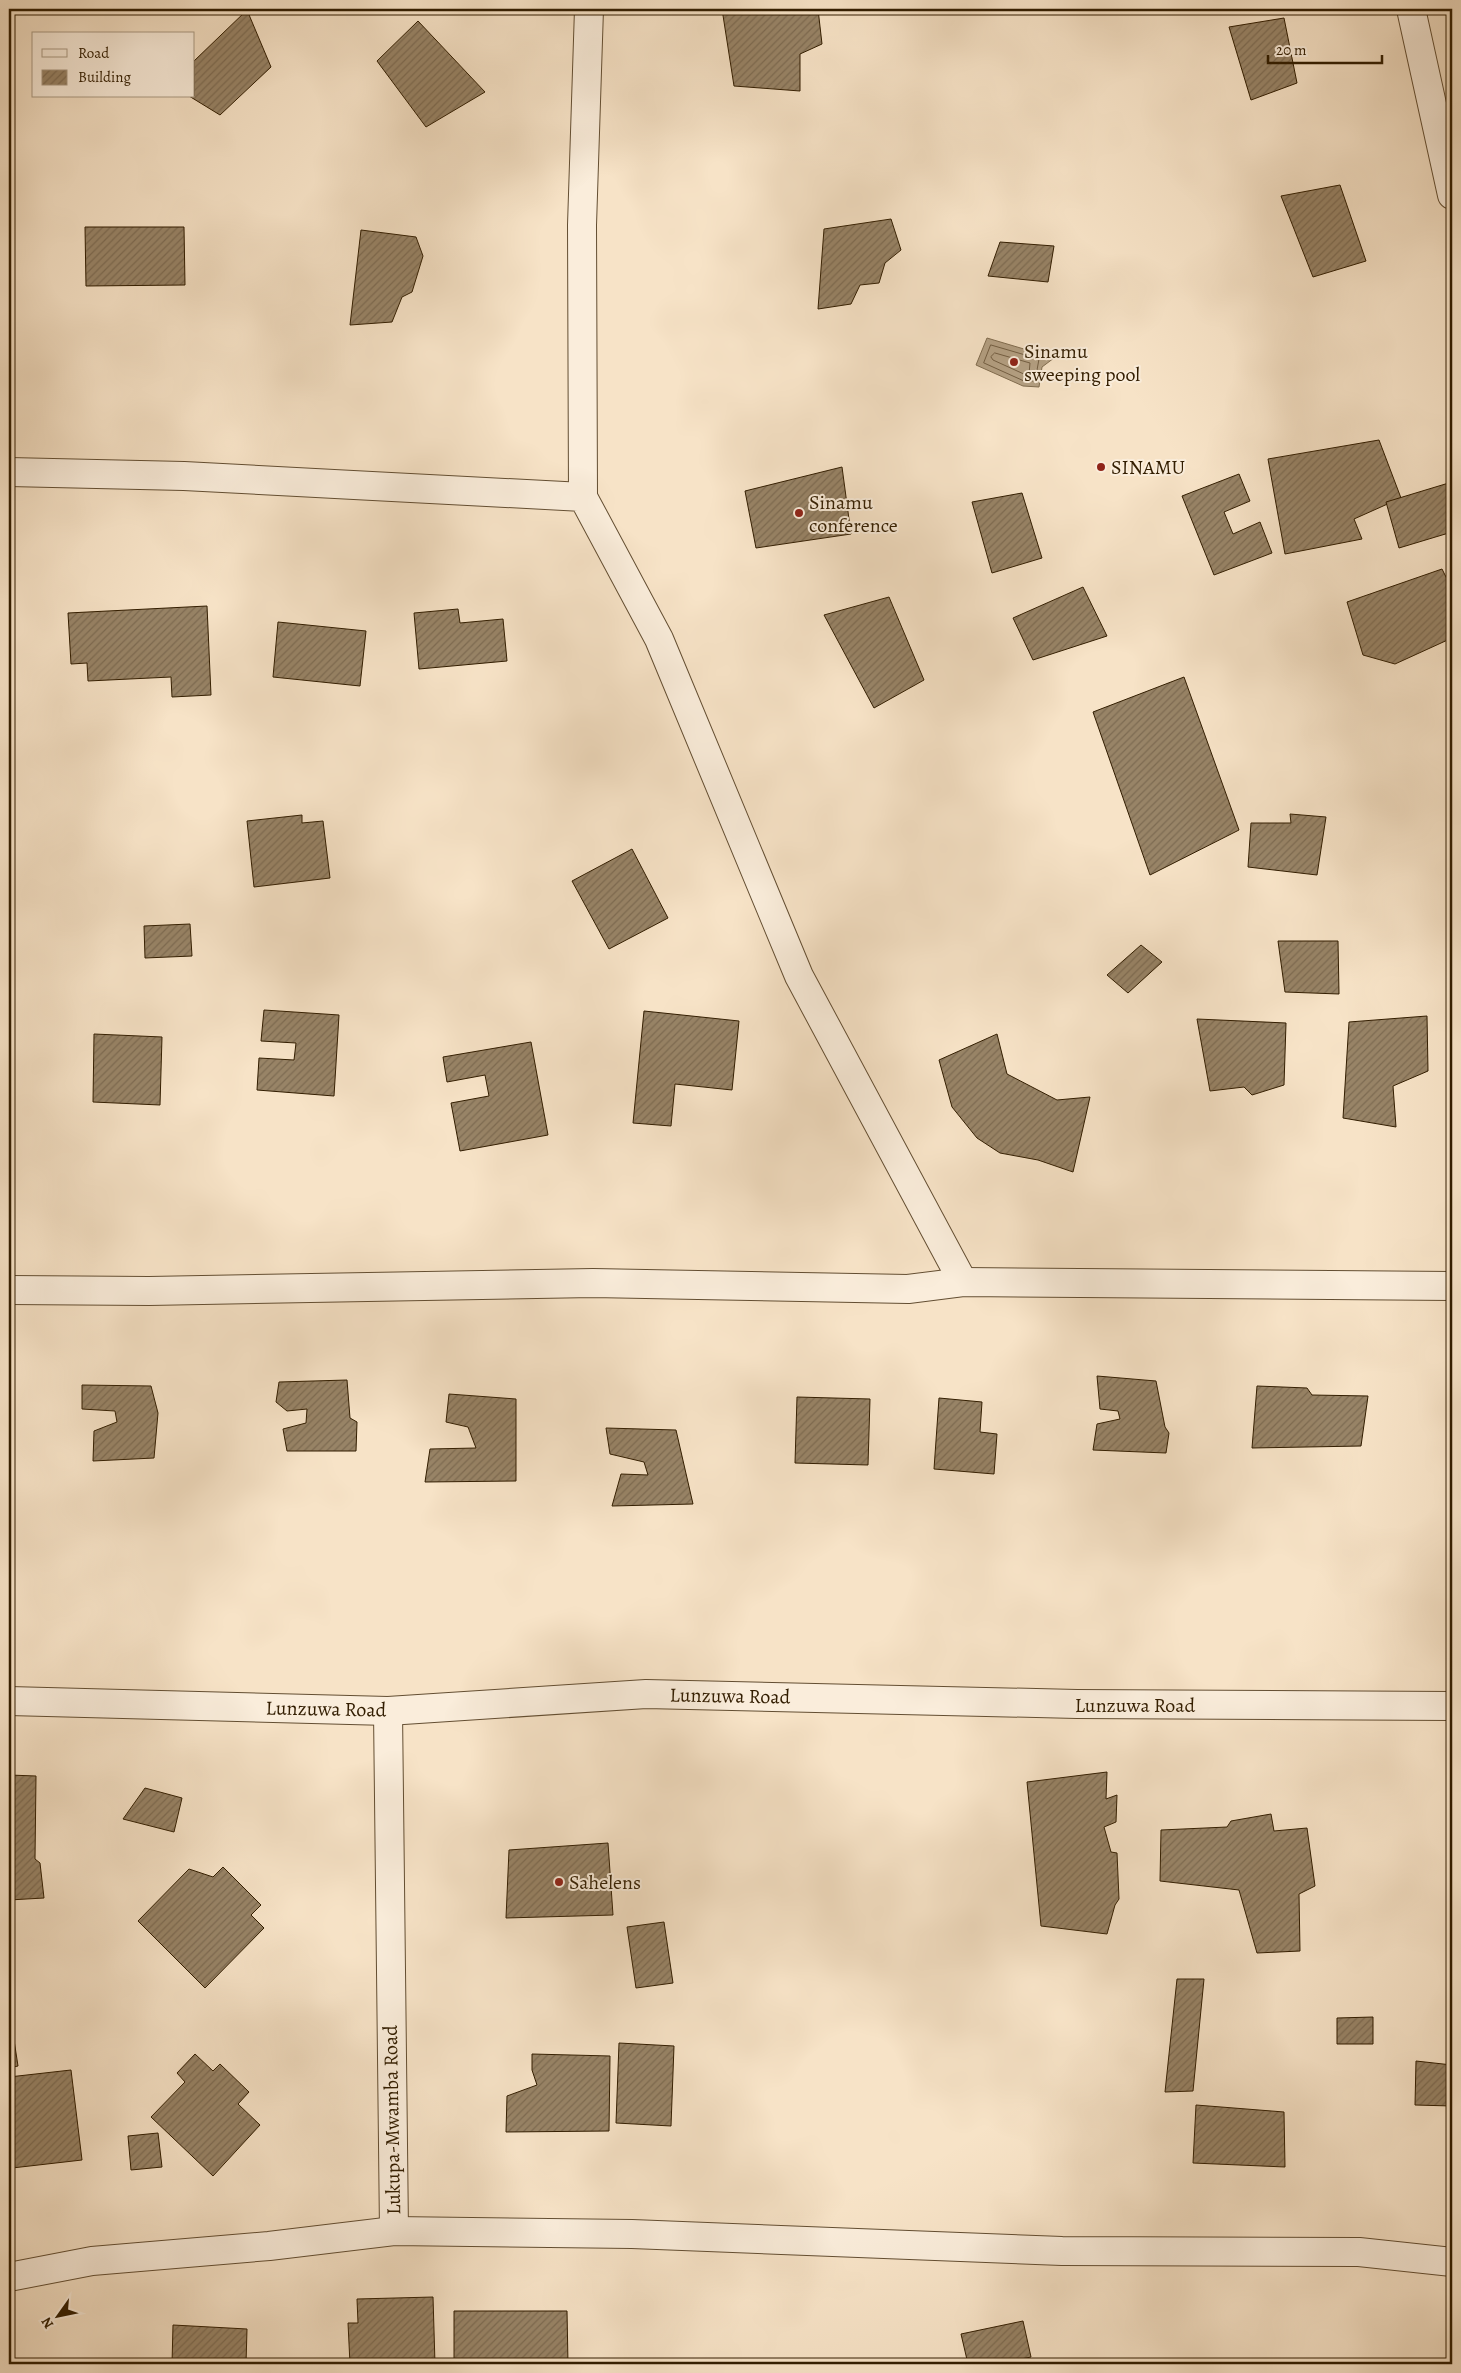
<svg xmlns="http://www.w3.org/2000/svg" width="1461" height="2373" font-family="Alegreya,serif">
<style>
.water{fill:#b4a083;stroke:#806c4f}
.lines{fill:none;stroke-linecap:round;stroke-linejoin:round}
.shore{stroke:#735e42;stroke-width:1}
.building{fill:url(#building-hatch);stroke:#321d00}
.minor-casing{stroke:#634e32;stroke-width:30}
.minor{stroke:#faeddb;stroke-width:28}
.poi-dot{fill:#8f2418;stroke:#faeddb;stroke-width:2}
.labels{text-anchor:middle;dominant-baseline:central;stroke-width:4;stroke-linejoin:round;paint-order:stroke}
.poi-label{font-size:20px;fill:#321d00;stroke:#faeddb;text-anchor:start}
.street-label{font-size:20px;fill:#321d00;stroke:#faeddb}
</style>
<defs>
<pattern id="building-hatch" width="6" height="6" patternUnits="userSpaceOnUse" patternTransform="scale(1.25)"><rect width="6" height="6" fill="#988467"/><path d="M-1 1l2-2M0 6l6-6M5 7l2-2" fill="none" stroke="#7d6b52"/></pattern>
</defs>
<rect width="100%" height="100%" fill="#f7e3c7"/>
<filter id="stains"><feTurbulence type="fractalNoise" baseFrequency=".004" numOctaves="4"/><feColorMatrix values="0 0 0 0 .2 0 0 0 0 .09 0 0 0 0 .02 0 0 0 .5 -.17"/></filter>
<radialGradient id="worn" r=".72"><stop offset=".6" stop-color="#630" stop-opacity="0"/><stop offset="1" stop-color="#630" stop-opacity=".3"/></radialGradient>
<!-- water -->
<polygon class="water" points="987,338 1054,358 1042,367 1039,387 1023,386 976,365"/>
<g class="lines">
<!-- shore -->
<g class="shore">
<polygon points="991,345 1039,359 1035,381 1024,381 984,363"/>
<polygon points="995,353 1030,363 1029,374 1026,375 993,360 991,357"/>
</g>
</g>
<!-- building -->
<g class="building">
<polygon points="722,9 818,9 822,44 800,54 800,91 734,86"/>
<polygon points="247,10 271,67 220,115 189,96 194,96 194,61"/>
<polygon points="1284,18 1297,83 1251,100 1229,27"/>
<polygon points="418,21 485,92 426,127 377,61"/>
<polygon points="1340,185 1366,261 1313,277 1281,196"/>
<polygon points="891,219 901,250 885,263 879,283 860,285 851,304 818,309 824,229"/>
<polygon points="85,227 184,227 185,285 86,286"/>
<polygon points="361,230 416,237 423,256 412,292 402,297 392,322 350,325"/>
<polygon points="1000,242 1054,246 1048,282 988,276"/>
<polygon points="1379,440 1401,498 1354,519 1362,539 1285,554 1268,459"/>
<polygon points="842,467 851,534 756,548 745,491"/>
<polygon points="1239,474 1250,501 1224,512 1233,534 1260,522 1272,553 1214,575 1182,496"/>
<polygon points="1452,482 1452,532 1399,548 1386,502"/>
<polygon points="1022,493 1042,558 992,573 972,502"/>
<polygon points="1442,569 1452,589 1452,638 1395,664 1363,655 1347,602"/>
<polygon points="1083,587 1107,636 1033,660 1013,618"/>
<polygon points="889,597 924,680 874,708 824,615"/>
<polygon points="207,606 211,695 172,697 171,677 88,681 87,663 71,664 68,613"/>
<polygon points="458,609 460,623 503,619 507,661 419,669 414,613"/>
<polygon points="278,622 366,631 360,686 273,677"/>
<polygon points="1184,677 1239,830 1150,875 1093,712"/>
<polygon points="1290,814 1326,817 1317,875 1248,867 1251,823 1291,823"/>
<polygon points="302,815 302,823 323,821 330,878 254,887 247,821"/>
<polygon points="632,849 668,918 609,949 572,881"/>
<polygon points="9,919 12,959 9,959"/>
<polygon points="190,924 192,956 145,958 144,926"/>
<polygon points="1278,941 1338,941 1339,994 1285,992"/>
<polygon points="1141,945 1162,962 1128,993 1107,975"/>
<polygon points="264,1010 339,1015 334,1096 257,1090 259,1058 294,1060 296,1043 261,1041"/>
<polygon points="644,1011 739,1021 732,1090 675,1084 671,1126 633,1123"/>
<polygon points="1427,1016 1428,1071 1393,1086 1396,1127 1343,1118 1349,1022"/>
<polygon points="1197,1019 1286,1023 1284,1085 1252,1095 1244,1087 1210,1091"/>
<polygon points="94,1034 162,1037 160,1105 93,1102"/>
<polygon points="997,1034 1007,1074 1057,1100 1090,1097 1073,1172 1038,1160 1000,1153 977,1138 952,1107 939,1060"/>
<polygon points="531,1042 548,1135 460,1151 451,1103 489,1096 485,1075 447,1082 443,1057"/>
<polygon points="1097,1376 1156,1381 1165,1427 1169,1433 1166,1453 1093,1450 1097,1424 1120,1419 1118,1411 1100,1409"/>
<polygon points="347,1380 350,1418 357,1422 356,1451 287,1451 283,1429 306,1423 307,1409 287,1411 276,1402 279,1382"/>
<polygon points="82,1385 151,1386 158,1413 154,1458 93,1461 94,1431 117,1422 115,1411 82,1409"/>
<polygon points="1257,1386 1307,1388 1312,1395 1368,1396 1361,1446 1252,1448"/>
<polygon points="449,1394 516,1399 516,1481 425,1482 430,1449 476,1448 468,1427 446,1422"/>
<polygon points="797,1397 870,1399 868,1465 795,1463"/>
<polygon points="939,1398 982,1402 980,1432 997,1434 994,1474 934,1469"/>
<polygon points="606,1428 676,1430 693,1504 612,1506 621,1474 648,1475 644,1462 610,1454"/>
<polygon points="1107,1772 1106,1799 1117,1795 1116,1822 1104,1827 1111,1852 1117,1853 1119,1899 1115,1905 1107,1934 1041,1926 1027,1782"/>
<polygon points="9,1775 36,1776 35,1859 40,1863 44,1898 9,1900"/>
<polygon points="145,1788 182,1798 174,1832 123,1819"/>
<polygon points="1271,1814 1274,1831 1307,1828 1315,1886 1299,1894 1300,1951 1257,1953 1239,1890 1160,1881 1161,1830 1227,1827 1231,1821"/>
<polygon points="608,1843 613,1915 506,1918 509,1850"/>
<polygon points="223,1867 261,1905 251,1915 264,1928 205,1988 138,1921 189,1869 213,1877"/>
<polygon points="664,1922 673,1983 636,1988 627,1927"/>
<polygon points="1177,1979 1204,1979 1193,2091 1165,2092"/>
<polygon points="1373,2017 1373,2044 1337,2044 1337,2018"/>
<polygon points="9,2027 12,2027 18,2066 9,2068"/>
<polygon points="619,2043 674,2046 671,2126 616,2123"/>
<polygon points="195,2054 213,2071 220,2064 249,2092 238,2104 260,2125 213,2176 151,2117 185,2082 177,2073"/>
<polygon points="532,2054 610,2056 609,2131 506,2132 507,2096 537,2085 532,2070"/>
<polygon points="1416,2061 1452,2065 1452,2106 1415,2105"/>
<polygon points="71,2070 82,2160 12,2168 9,2138 9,2077"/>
<polygon points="1196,2105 1284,2112 1285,2167 1193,2163"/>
<polygon points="158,2133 162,2167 131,2170 128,2136"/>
<polygon points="433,2297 435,2364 350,2364 348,2323 358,2323 357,2299"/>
<polygon points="454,2311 567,2311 568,2364 499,2364 499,2360 454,2359"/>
<polygon points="1023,2321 1031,2357 998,2364 968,2364 961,2334"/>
<polygon points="173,2325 247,2329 246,2364 172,2364"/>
<rect x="729" y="2359" width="124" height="5"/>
</g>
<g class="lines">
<!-- minor casing -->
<g class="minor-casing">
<g id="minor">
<polyline points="1411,9 1452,195"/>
<polyline points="9,472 184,476 583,497 659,639 799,976 963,1282"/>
<polyline points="583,497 582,225 589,9"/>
<polyline points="9,1290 149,1291 593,1283 908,1289 963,1282 1452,1286"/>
<polyline points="9,1701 388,1711 646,1694 1077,1704 1452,1706"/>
<polyline points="388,1711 394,2231"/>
<polyline points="9,2277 92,2261 269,2246 394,2231 632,2234 1062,2251 1359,2252 1452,2262"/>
</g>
</g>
<!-- minor -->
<use href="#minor" class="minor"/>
</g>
<!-- markers -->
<g class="poi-dot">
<circle cx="1014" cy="362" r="5"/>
<circle cx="1101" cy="467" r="5"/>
<circle cx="799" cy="513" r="5"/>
<circle cx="559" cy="1882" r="5"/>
</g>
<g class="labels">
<!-- poi labels -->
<g class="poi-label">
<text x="1024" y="351">Sinamu<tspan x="1024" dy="23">sweeping pool</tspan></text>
<text x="1111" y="467">SINAMU</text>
<text x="809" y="502">Sinamu<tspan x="809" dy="23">conference</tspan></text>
<text x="569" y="1882">Sahelens</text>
</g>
<!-- street labels -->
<g class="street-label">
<text transform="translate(730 1696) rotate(1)">Lunzuwa Road</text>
<text x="1135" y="1705">Lunzuwa Road</text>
<text transform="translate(326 1709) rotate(1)">Lunzuwa Road</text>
<text transform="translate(392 2120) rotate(-91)">Lukupa-Mwamba Road</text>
</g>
</g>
<!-- margin -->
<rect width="1461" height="2373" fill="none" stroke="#f7e3c7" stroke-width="30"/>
<rect x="10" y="10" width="1441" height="2353" fill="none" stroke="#321d00" stroke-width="2.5"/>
<rect x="15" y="15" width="1431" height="2343" fill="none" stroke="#321d00"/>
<!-- legend -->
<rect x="32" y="32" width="162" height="65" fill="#faeddb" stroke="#aa9a83"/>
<rect x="42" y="49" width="25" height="8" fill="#faeddb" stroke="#aa9a83"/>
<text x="78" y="58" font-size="15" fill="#321d00">Road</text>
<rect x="42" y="70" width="25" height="15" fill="url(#building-hatch)" stroke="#aa9a83"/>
<text x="78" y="82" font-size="15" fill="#321d00">Building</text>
<!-- north arrow -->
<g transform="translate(58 2316) rotate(237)" stroke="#faeddb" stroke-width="4" paint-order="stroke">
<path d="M0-4L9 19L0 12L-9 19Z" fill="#321d00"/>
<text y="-8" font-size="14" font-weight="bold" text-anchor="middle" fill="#321d00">N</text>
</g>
<!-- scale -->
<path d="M1268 55v8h114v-8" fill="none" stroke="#321d00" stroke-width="2.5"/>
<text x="1276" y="55" font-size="15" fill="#321d00" stroke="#faeddb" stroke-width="4" paint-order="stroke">20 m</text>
<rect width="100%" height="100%" filter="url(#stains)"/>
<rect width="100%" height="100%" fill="url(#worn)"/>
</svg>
